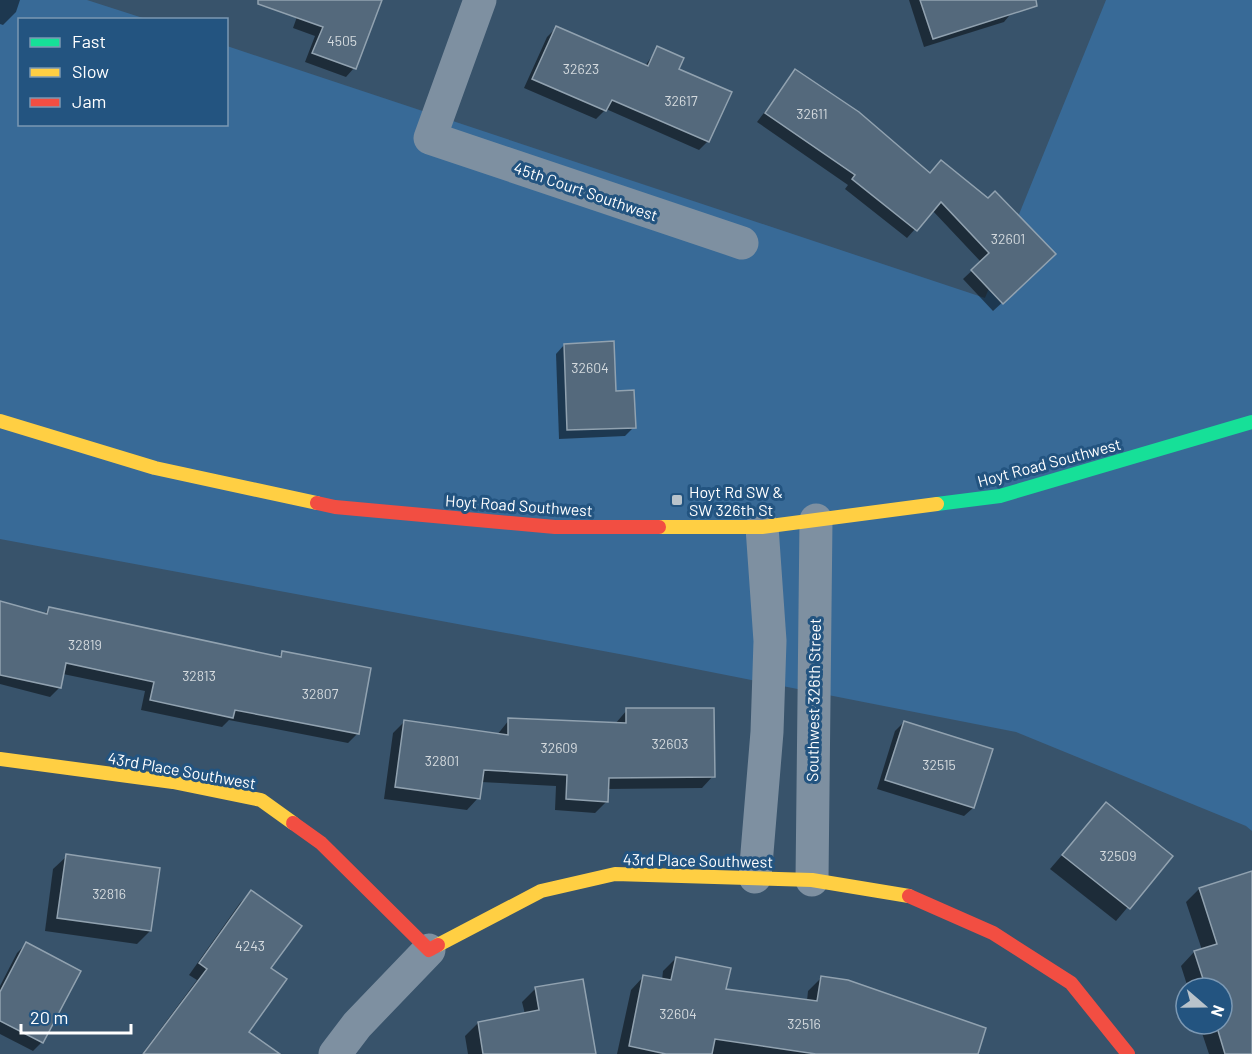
<svg xmlns="http://www.w3.org/2000/svg" width="1252" height="1054" font-family="Barlow,sans-serif">
<style>
.green{fill:#386a97}
.shadow{fill:#0007}
.building{fill:#54697c;stroke:#91a2b0;stroke-width:1.5}
.lines{fill:none;stroke-linecap:round;stroke-linejoin:round}
.street{stroke:#7e90a1;stroke-width:33}
.fast{stroke:#16e098;stroke-width:14}
.slow{stroke:#ffcf43;stroke-width:14}
.jam{stroke:#f24e42;stroke-width:14}
.poi-dot{fill:#b9c3cb;stroke:#235480;stroke-width:2}
.labels{text-anchor:middle;dominant-baseline:central;stroke-width:6;stroke-linejoin:round;paint-order:stroke}
.number-label{font-size:14px;fill:#d4dade}
.street-label{font-size:16px;fill:#fff;stroke:#235480}
.poi-label{font-size:16px;fill:#fff;stroke:#235480;text-anchor:start}
</style>
<rect width="100%" height="100%" fill="#38536b"/>
<!-- green -->
<polygon class="green" points="0,0 87,0 146,19 20,20 20,124 226,124 227,46 985,298 1106,0 1252,0 1252,831 1246,826 1016,732 630,656 0,539"/>
<!-- shadow -->
<g class="shadow">
<polygon points="0,0 20,0 16,12 3,25 0,24"/>
<polygon points="303,0 380,0 354,68 346,77 305,62 315,36 293,28"/>
<polygon points="909,0 1022,0 1004,22 924,47"/>
<polygon points="556,28 645,66 658,48 678,69 708,141 699,150 606,109 596,119 524,88 547,37"/>
<polygon points="796,71 929,174 941,162 1046,263 993,311 963,279 981,262 932,210 907,238 845,189 848,185 757,122"/>
<polygon points="564,345 615,392 634,427 625,436 559,439 556,354"/>
<polygon points="0,603 44,614 49,609 277,658 282,653 357,734 348,743 229,720 222,727 141,710 145,691 63,674 60,687 50,697 0,684"/>
<polygon points="627,710 713,776 702,788 607,789 607,801 595,813 555,810 556,786 481,782 478,798 467,810 384,799 393,733 405,721 497,735 509,720 615,724"/>
<polygon points="904,722 973,808 964,816 877,789 895,731"/>
<polygon points="1106,804 1171,856 1116,921 1050,869"/>
<polygon points="67,856 150,931 137,944 45,931 53,869"/>
<polygon points="1252,872 1252,1054 1209,1054 1199,1024 1222,1024 1222,988 1188,988 1181,966 1194,952 1202,950 1186,902 1199,889"/>
<polygon points="251,892 269,969 247,1032 244,1054 142,1054 197,980 189,975 240,903"/>
<polygon points="26,944 42,1042 33,1051 0,1034 0,986 17,953"/>
<polygon points="676,958 724,990 807,1001 808,991 821,978 976,1054 617,1054 631,990 644,976 662,980 663,971"/>
<polygon points="535,989 595,1054 468,1054 465,1036 478,1023 525,1014 522,1002"/>
</g>
<!-- building -->
<g class="building">
<polygon points="258,0 382,0 356,69 312,53 323,27 258,4"/>
<polygon points="920,0 1036,0 1037,6 933,39"/>
<polygon points="556,26 648,66 657,46 684,58 679,69 732,92 709,142 612,100 606,111 532,79"/>
<polygon points="795,69 859,112 930,173 941,160 988,198 995,191 1056,254 1003,304 971,270 989,253 941,202 917,231 852,179 855,175 765,113"/>
<polygon points="614,341 616,391 634,390 636,428 567,430 564,344"/>
<polygon points="0,601 47,614 49,607 281,657 282,651 371,668 359,734 235,710 233,718 150,700 154,682 66,663 61,688 0,675"/>
<polygon points="626,708 714,708 715,777 609,778 608,802 566,799 567,775 484,770 480,799 395,787 404,720 508,735 508,718 626,723"/>
<polygon points="904,721 993,749 974,808 885,780"/>
<polygon points="1106,802 1173,856 1130,909 1062,855"/>
<polygon points="66,854 160,868 151,931 57,918"/>
<polygon points="1252,871 1252,1054 1225,1054 1216,1024 1222,1024 1222,988 1206,988 1194,951 1217,944 1199,888"/>
<polygon points="251,890 302,926 271,968 287,979 249,1032 280,1054 143,1054 207,969 199,963"/>
<polygon points="26,942 81,971 43,1043 0,1021 0,992"/>
<polygon points="676,957 731,968 726,989 817,1001 821,976 848,980 986,1028 978,1054 816,1054 715,1039 712,1054 666,1054 629,1046 643,975 671,980"/>
<polygon points="583,979 596,1054 483,1054 478,1022 539,1010 535,987"/>
</g>
<g class="lines">
<!-- street -->
<g class="street">
<polyline points="480,0 430,138 742,243"/>
<polyline points="755,877 767,732 770,641 762,527"/>
<polyline points="812,880 816,520"/>
<polyline points="335,1054 357,1025 429,950"/>
</g>
<!-- fast -->
<polyline class="fast" points="937,504 1000,496 1252,422"/>
<!-- slow -->
<g class="slow">
<polyline points="0,421 155,468 317,503"/>
<polyline points="659,527 762,527 937,504"/>
<polyline points="0,759 173,782 261,800 293,823"/>
<polyline points="438,945 541,891 615,874 812,880 909,896"/>
</g>
<!-- jam -->
<g class="jam">
<polyline points="317,503 335,507 555,527 659,527"/>
<polyline points="293,823 321,843 429,950 438,945"/>
<polyline points="909,896 993,933 1071,983 1128,1054"/>
</g>
</g>
<!-- markers -->
<rect class="poi-dot" x="671" y="494" width="12" height="12" rx="3"/>
<g class="labels">
<!-- number labels -->
<g class="number-label">
<text x="342" y="40">4505</text>
<text x="581" y="68">32623</text>
<text x="681" y="100">32617</text>
<text x="812" y="113">32611</text>
<text x="1008" y="238">32601</text>
<text x="590" y="367">32604</text>
<text x="85" y="644">32819</text>
<text x="199" y="675">32813</text>
<text x="320" y="693">32807</text>
<text x="670" y="743">32603</text>
<text x="559" y="747">32609</text>
<text x="442" y="760">32801</text>
<text x="939" y="764">32515</text>
<text x="1118" y="855">32509</text>
<text x="109" y="893">32816</text>
<text x="250" y="945">4243</text>
<text x="678" y="1013">32604</text>
<text x="804" y="1023">32516</text>
</g>
<!-- street labels -->
<g class="street-label">
<text transform="translate(586 191) rotate(19)">45th Court Southwest</text>
<text transform="translate(1049 462) rotate(-15)">Hoyt Road Southwest</text>
<text transform="translate(519 505) rotate(4)">Hoyt Road Southwest</text>
<text transform="translate(813 700) rotate(-89)">Southwest 326th Street</text>
<text transform="translate(182 770) rotate(10)">43rd Place Southwest</text>
<text transform="translate(698 860) rotate(1)">43rd Place Southwest</text>
</g>
<!-- poi labels -->
<g class="poi-label">
<text x="689" y="491">Hoyt Rd SW &amp;<tspan x="689" dy="18">SW 326th St</tspan></text>
</g>
</g>
<!-- legend -->
<rect x="18" y="18" width="210" height="108" fill="#235480" stroke="#7b98b3" stroke-width="1.5"/>
<rect x="30" y="38" width="30" height="9" fill="#16e098" stroke="#7b98b3" stroke-width="1.5"/>
<text x="72" y="48" font-size="18" fill="#ffffff">Fast</text>
<rect x="30" y="68" width="30" height="9" fill="#ffcf43" stroke="#7b98b3" stroke-width="1.5"/>
<text x="72" y="78" font-size="18" fill="#ffffff">Slow</text>
<rect x="30" y="98" width="30" height="9" fill="#f24e42" stroke="#7b98b3" stroke-width="1.5"/>
<text x="72" y="108" font-size="18" fill="#ffffff">Jam</text>
<!-- north arrow -->
<g transform="translate(1204 1006) rotate(110)"><circle r="28" fill="#235480" stroke="#7b98b3" stroke-width="1.5"/>
<path d="M0-4.5L10 22L0 15L-10 22Z" fill="#b9c3cb"/>
<text y="-9" font-size="16" font-weight="bold" text-anchor="middle" fill="#ffffff">N</text>
</g>
<!-- scale -->
<path d="M21 1024v9h110v-9" fill="none" stroke="#ffffff" stroke-width="3"/>
<text x="30" y="1024" font-size="18" fill="#ffffff" stroke="#235480" stroke-width="4.5" paint-order="stroke">20 m</text>
</svg>
